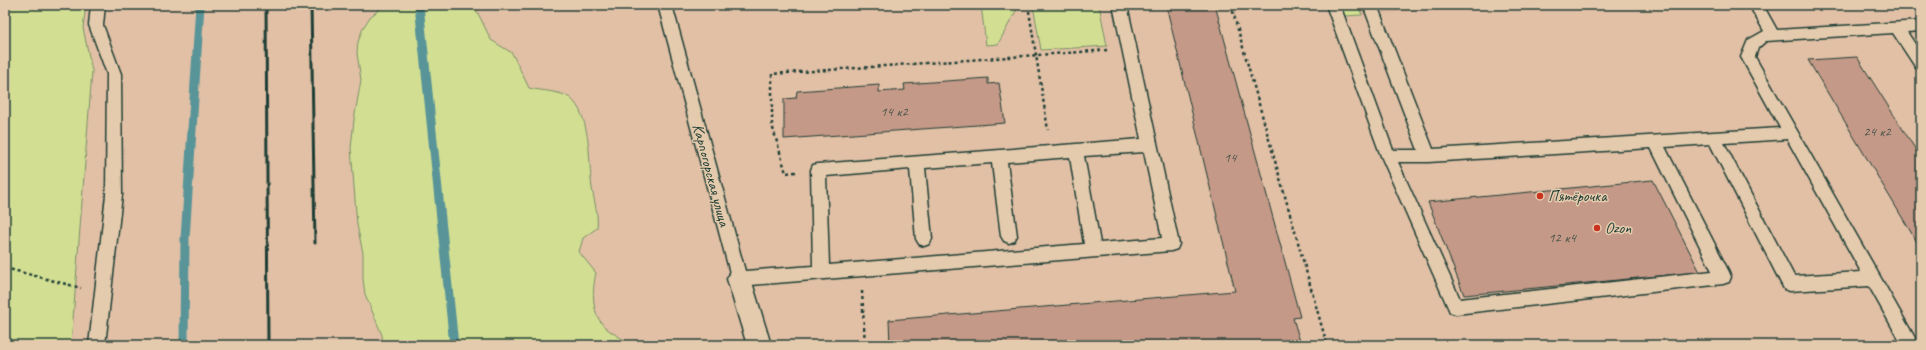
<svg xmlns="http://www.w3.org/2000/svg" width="1926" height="350" font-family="Caveat,sans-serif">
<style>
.built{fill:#d5b29b}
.green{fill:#d2df93;stroke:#788e64}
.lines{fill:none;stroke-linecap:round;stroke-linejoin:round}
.stream{stroke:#599498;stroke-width:9}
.building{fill:#c59988;stroke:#1f3d34}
.service-casing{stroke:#1f3d34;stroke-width:3}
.minor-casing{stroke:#1f3d34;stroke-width:3}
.path{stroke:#1f3d34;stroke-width:2.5;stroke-dasharray:3 3;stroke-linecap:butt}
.service{fill:#e5cbad;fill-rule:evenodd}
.minor{fill:#e5cbad;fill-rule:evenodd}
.rail{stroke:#1f3d34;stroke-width:3}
.poi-dot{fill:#c8321e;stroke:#e5cbad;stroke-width:1.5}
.labels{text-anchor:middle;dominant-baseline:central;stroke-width:3;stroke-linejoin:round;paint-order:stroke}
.number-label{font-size:14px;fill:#485449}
.street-label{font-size:16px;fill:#1f3d34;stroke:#e5cbad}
.poi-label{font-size:16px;fill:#1f3d34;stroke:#e5cbad;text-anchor:start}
</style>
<rect width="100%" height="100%" fill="#e2c0a6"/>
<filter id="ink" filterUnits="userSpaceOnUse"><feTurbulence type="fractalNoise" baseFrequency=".025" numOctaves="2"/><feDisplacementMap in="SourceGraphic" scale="8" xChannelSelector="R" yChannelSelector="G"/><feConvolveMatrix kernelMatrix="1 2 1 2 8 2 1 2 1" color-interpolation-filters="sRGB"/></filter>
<g filter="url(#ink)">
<!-- built -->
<polygon class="built" points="1340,5 1489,5 1345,16"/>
<!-- green -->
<g class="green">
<polygon points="5,5 86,5 83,28 92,71 71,345 5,345"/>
<path d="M385,5H474L491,40L512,53L529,88C541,91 561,91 570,98C590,114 589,157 591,180C592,196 599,212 597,228L583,238L579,252L596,273C592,290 591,315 606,328C614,335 624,339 633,345H383L382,335L365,294L363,279V253L357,225L351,148L354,120L361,80L357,53L358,42L363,28L370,17Z"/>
<polygon points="981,5 1019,5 998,44 986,45"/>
<polygon points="1033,5 1099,5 1107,46 1041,50"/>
<polygon points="1340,5 1358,5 1362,15 1345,16"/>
</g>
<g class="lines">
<!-- stream -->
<g class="stream">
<polyline points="419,5 454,345"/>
<polyline points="184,345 185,239 200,5"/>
</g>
</g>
<!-- building -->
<g class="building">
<polygon points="1166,5 1215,5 1300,317 1293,318 1301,345 890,345 889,320 1235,291"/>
<polygon points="1857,57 1921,158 1921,249 1808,60"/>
<polygon points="988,78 988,84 999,83 1005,123 784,139 784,99 796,98 797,91 879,85 879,92 905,90 904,84"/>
<polygon points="1653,180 1700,272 1464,295 1428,202"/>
</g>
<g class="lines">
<!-- service casing -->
<g class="service-casing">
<g id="service">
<polygon points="91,5 105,5 103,25 121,74 122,195 105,345 89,345 106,195 107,74 89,25"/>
<path d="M658,5H672L745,271L813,266L811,170L813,165L818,164L1141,139L1113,5H1127L1179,244L1177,249L1171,251L739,286L733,284ZM1144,152L1162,238L1100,243L1084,156ZM1070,157L1084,244L829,265L826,176L910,169L916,239L919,244L924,246L929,244L932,239L925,168L992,163L1001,236L1004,241L1009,243L1014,241L1017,236L1007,162Z"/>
<path d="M1326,5H1340L1393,150H1418L1363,5H1377L1433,149L1780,128L1741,57L1748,40L1764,31L1749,5H1763L1777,30L1921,21V31L1907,32L1921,53V70L1916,68L1893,33L1766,41L1758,48L1755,57L1919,345H1902L1869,286L1790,291L1784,289L1710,144L1665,147L1729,272L1731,277L1729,282L1723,284L1456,314L1450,312L1381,156ZM1787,139L1861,272L1794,276L1724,143ZM1651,148L1712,271L1460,299L1398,162H1428Z"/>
</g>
</g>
<!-- minor casing -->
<g class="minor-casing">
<polygon id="minor" points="739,268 747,272 751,279 771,345 747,345 727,279 731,272"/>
</g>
<!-- path -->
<g class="path">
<polyline points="1028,5 1048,130"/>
<polyline points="1231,5 1327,345"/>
<polyline points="1231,5 1238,5"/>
<polyline points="796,172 786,173 772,125 772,74 1108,50"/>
<polyline points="5,268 81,288"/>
<polyline points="862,291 865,345"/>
</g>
<!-- service -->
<use href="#service" class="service"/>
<!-- minor -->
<use href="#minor" class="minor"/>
<!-- rail -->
<g class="rail">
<polyline points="266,5 268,345"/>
<polyline points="311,5 315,243"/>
</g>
</g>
</g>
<!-- markers -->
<g class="poi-dot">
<circle cx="1540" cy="196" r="4"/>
<circle cx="1597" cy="228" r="4"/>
</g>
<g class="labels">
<!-- number labels -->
<g class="number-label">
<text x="894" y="111">14 к2</text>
<text x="1877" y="131">24 к2</text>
<text x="1230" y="157">14</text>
<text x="1562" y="237">12 к4</text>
</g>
<!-- street labels -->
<g class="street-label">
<text transform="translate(711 175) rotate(75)">Карпогорская улица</text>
</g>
<!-- poi labels -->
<g class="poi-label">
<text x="1548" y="196">Пятёрочка</text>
<text x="1605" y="228">Ozon</text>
</g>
</g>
<!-- margin -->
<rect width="1926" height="350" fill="none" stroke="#e5cbad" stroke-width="20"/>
<rect x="10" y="10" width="1906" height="330" fill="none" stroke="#1f3d34" stroke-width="1.5" filter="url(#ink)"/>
</svg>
